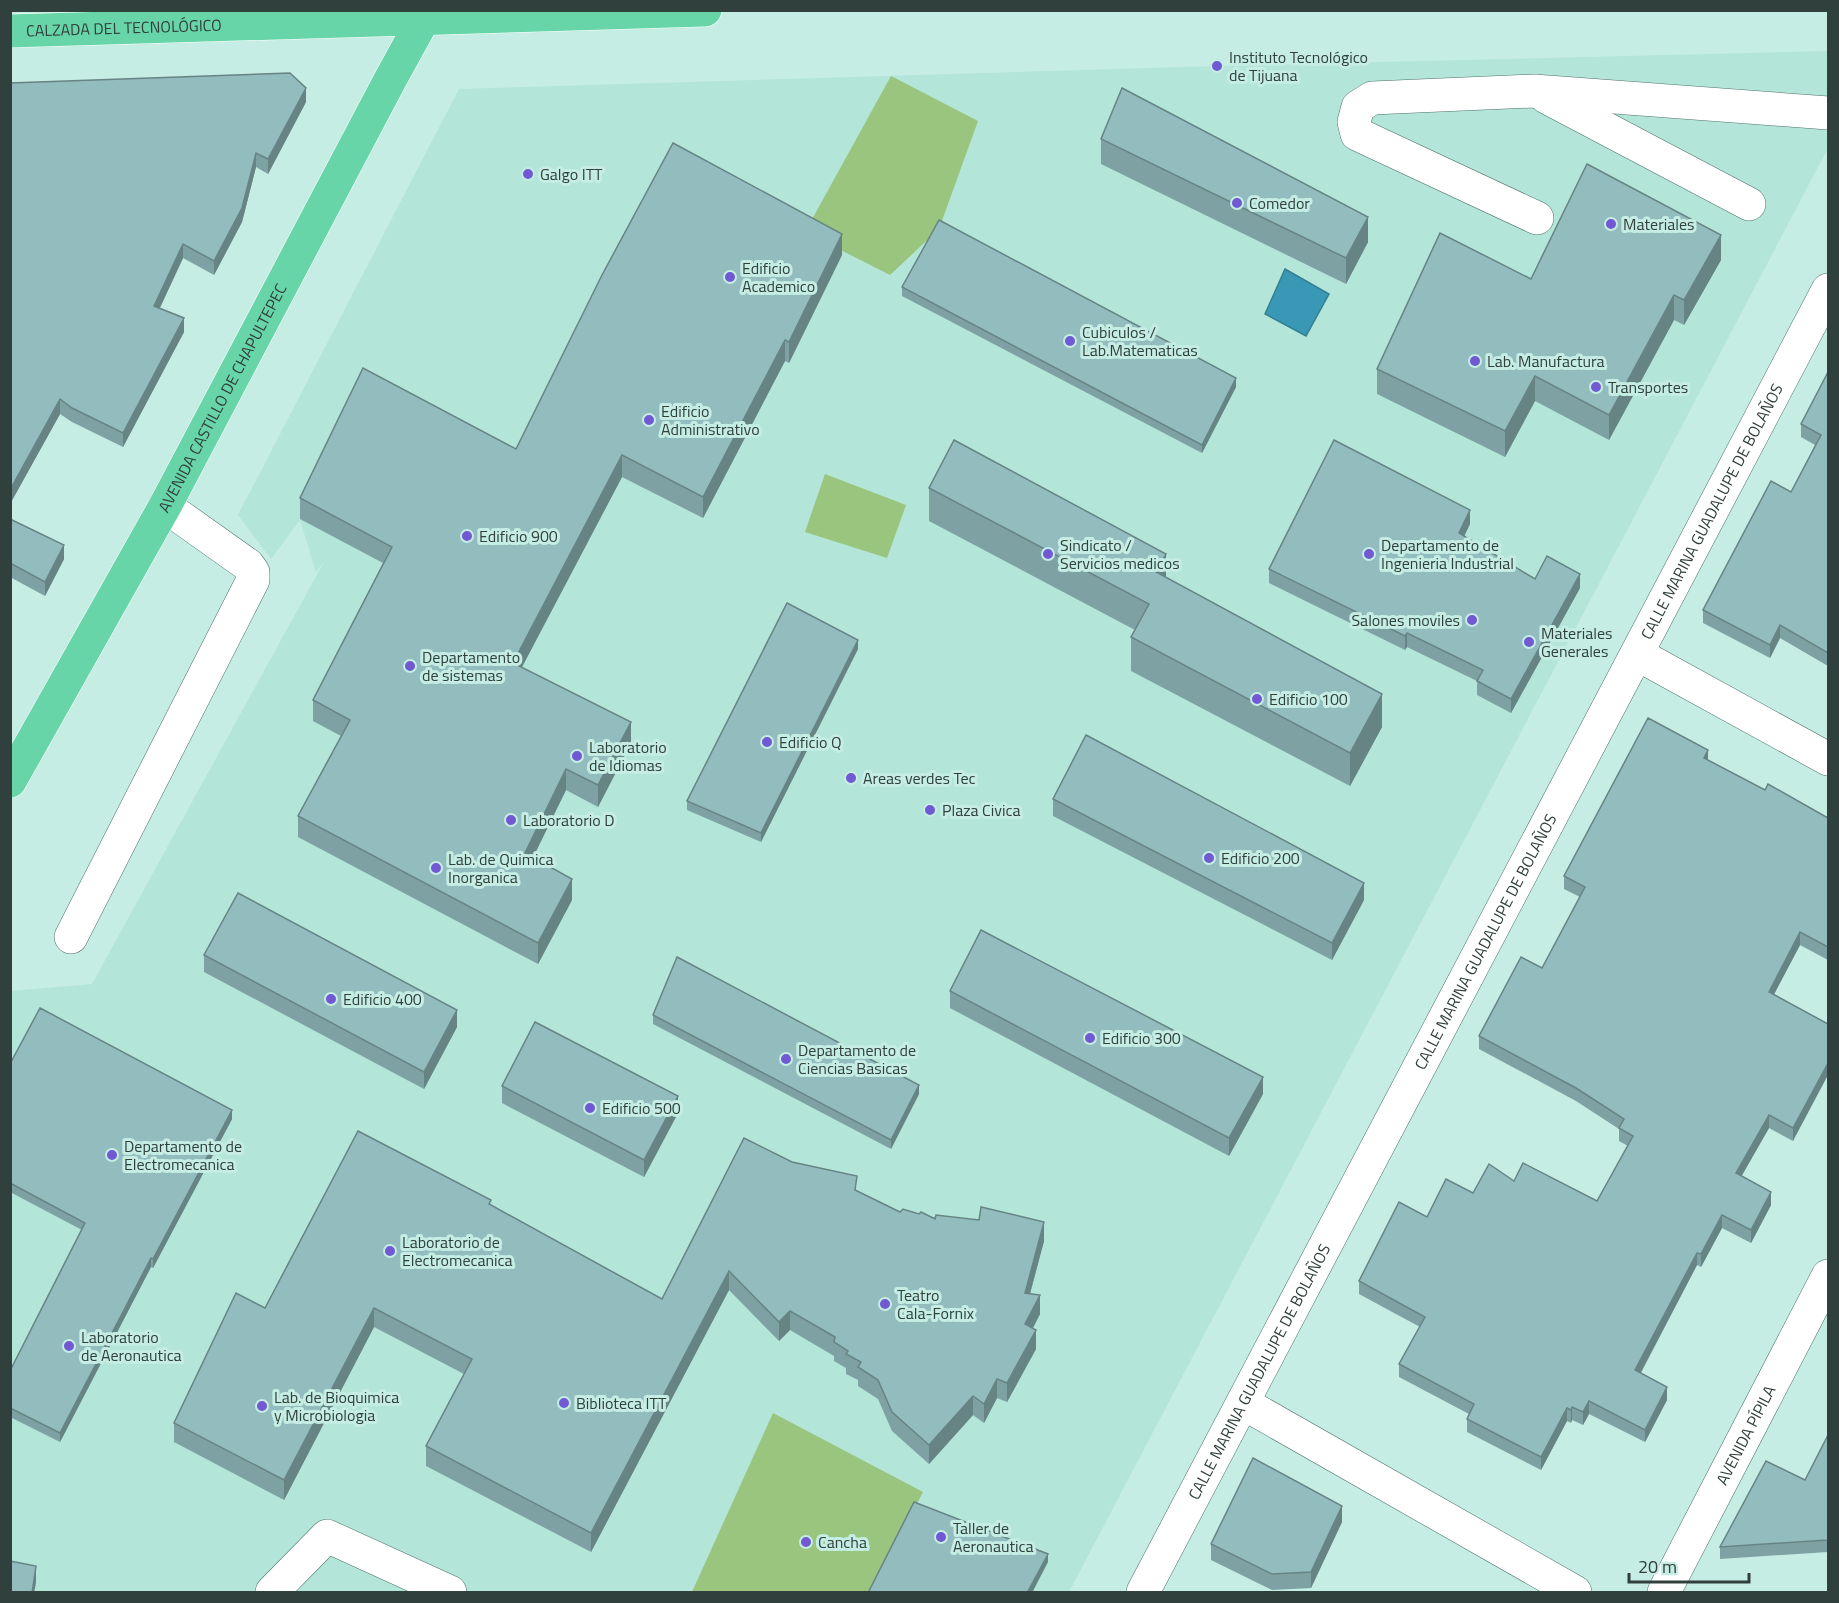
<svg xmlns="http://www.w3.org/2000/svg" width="1839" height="1603" font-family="'Titillium Web',sans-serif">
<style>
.built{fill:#b3e5d8}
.green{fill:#99c57f}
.water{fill:#3898b6;stroke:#367e91;stroke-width:1.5}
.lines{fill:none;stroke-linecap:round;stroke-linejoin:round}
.minor-casing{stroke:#4e726a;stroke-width:34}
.major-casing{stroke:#fff;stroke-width:34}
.minor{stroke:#fff;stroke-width:33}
.major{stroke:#68d5a9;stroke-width:33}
.wall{fill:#7ea2a3}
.shaded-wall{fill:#678485}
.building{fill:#93bcbe;stroke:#678485;stroke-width:1.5}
.poi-dot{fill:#7059d3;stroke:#c5ede3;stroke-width:2}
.labels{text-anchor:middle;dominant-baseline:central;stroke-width:6;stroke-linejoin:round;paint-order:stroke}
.street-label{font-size:16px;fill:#30403c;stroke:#c5ede3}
.poi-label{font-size:16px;fill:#30403c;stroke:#c5ede3;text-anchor:start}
</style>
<rect width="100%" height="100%" fill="#c5ede3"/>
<!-- built -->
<polygon class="built" points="1828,51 1828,148 1069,1592 11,1592 11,991 92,984 325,560 316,572 300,520 271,559 238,515 459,89 1217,66"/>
<!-- green -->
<g class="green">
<polygon points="891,76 978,121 939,229 890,275 805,232"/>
<polygon points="825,474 906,505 887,558 805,532"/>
<polygon points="773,1413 923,1492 872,1592 692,1592"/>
</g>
<!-- water -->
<polygon class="water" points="1285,269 1329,294 1306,336 1265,314"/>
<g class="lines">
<!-- minor casing -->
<g class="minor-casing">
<g id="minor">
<polyline points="1546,97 1749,204"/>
<polyline points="1537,218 1357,134 1354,122 1358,107 1372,98 1534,91 1828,113"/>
<polyline points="1637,654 1828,759"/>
<polyline points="71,937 253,580 253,572 248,565 165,506"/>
<polyline points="1243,1403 1575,1592"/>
<polyline points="272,1592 327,1536 450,1592"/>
<path id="s1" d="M1143,1592L1828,290"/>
<path id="s2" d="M1664,1592L1828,1276"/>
</g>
</g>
<!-- major casing -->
<g class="major-casing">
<g id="major">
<path id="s3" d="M10,31L705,10"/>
<path id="s4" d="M10,781L165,506L390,80L424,18"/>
</g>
</g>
<!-- minor -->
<use href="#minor" class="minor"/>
<!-- major -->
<use href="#major" class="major"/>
</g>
<!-- wall -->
<g class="wall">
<polygon points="10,83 306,102 268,174 256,167 242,222 214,275 183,258 160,308 184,332 123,447 72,422 60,414 10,504"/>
<polygon points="1101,139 1368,242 1346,284 1101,164"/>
<polygon points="842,255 789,363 785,361 703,518 622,477 522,667 631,743 598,807 566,790 533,857 572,900 538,964 298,837 298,816 341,736 313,721 313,700 383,563 300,519 300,498 516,449"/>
<polygon points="1721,260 1684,325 1674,320 1609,440 1535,401 1505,457 1377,394 1377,369 1531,279"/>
<polygon points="902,287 1236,387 1202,453 902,296"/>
<polygon points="1828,372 1828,666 1780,638 1770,658 1703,623 1703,610 1791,492 1815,445 1801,437 1801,424"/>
<polygon points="929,488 1166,578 1382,727 1350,786 1131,671 1131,637 1135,630 929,521"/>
<polygon points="10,519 64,559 45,596 10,577"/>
<polygon points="1470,524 1464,536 1535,579 1580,588 1511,713 1477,695 1477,681 1407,647 1405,650 1269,583 1269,569"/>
<polygon points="858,649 761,842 687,810 687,801"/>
<polygon points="1708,760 1765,790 1828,818 1828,960 1800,945 1774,994 1828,1024 1793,1141 1769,1128 1741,1176 1771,1205 1751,1243 1722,1228 1701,1267 1697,1265 1641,1373 1667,1400 1645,1442 1589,1414 1583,1425 1572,1420 1571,1423 1567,1421 1541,1470 1467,1432 1467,1419 1469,1414 1399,1377 1399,1364 1420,1327 1359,1294 1359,1281 1427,1217 1473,1193 1514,1181 1597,1201 1628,1146 1619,1141 1619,1129 1576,1101 1479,1049 1479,1036 1542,968 1580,897 1564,889 1564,876"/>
<polygon points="1053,799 1364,900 1332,960 1053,816"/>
<polygon points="204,955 457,1027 424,1089 204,972"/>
<polygon points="950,991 1263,1094 1229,1156 950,1008"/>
<polygon points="653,1015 919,1094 891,1149 653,1024"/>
<polygon points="10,1064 232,1119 153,1268 151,1267 60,1442 10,1417 10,1371 82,1230 10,1192"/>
<polygon points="502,1086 678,1113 644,1177 502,1103"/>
<polygon points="792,1162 857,1191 900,1212 919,1214 1044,1241 1030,1294 1040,1314 1033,1328 1036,1349 1007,1402 997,1398 984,1423 973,1415 929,1464 892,1431 878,1399 858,1386 858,1380 846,1374 846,1368 834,1361 834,1356 790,1330 779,1341 729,1290 591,1552 426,1466 426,1446 464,1374 374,1327 284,1500 174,1442 174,1423 265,1308 491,1205 662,1299"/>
<polygon points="1828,1435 1828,1552 1720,1559 1720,1547 1805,1480"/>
<polygon points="1342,1522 1311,1588 1272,1590 1211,1560 1211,1544"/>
</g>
<!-- shaded-wall -->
<g class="shaded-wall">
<polygon points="306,88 306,102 268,174 268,159"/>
<polygon points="256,153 256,167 242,222 214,275 214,261"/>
<polygon points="1368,217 1368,242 1346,284 1346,258"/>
<polygon points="842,234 842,255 789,363 789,342"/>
<polygon points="1721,235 1721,260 1684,325 1684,300"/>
<polygon points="183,244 183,258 154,320 154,306"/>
<polygon points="1674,295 1674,320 1609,440 1609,415"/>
<polygon points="184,318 184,332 123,447 123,433"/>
<polygon points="785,340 785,361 703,518 703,497"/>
<polygon points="1535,376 1535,401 1505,457 1505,431"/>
<polygon points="1236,378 1236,387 1202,453 1202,445"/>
<polygon points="60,399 60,414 10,504 10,490"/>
<polygon points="622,455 622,477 513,684 513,663"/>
<polygon points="1470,510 1470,524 1459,547 1459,533"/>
<polygon points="64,545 64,559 45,596 45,582"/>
<polygon points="1166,554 1166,587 1156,572"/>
<polygon points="1580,574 1580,588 1511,713 1511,699"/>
<polygon points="1780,625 1780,638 1770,658 1770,645"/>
<polygon points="1407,633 1407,647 1405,650 1405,636"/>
<polygon points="858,640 858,649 761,842 761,833"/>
<polygon points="1382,694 1382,727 1350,786 1350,753"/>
<polygon points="631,722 631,743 598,807 598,785"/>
<polygon points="1708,750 1708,763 1704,758"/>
<polygon points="566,769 566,790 525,874 525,853"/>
<polygon points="572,879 572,900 538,964 538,943"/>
<polygon points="1364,883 1364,900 1332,960 1332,943"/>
<polygon points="1800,932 1800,945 1769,1004 1769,992"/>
<polygon points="457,1010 457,1027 424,1089 424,1072"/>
<polygon points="1828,1063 1828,1075 1793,1141 1793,1128"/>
<polygon points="1263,1077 1263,1094 1229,1156 1229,1138"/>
<polygon points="919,1085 919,1094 891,1149 891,1140"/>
<polygon points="678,1096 678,1113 644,1177 644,1160"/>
<polygon points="232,1110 232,1119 153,1268 153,1259"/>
<polygon points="1769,1115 1769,1128 1736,1186 1736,1173"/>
<polygon points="1771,1192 1771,1205 1751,1243 1751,1230"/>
<polygon points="1722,1215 1722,1228 1701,1267 1701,1254"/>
<polygon points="1044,1222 1044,1241 1025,1312 1025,1293"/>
<polygon points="1697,1253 1697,1265 1635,1383 1635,1370"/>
<polygon points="151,1258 151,1267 60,1442 60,1433"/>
<polygon points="729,1271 729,1290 591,1552 591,1533"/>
<polygon points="1040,1295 1040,1314 1025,1343 1025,1324"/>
<polygon points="374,1308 374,1327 284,1500 284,1480"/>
<polygon points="790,1311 790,1330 779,1341 779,1322"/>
<polygon points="1036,1330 1036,1349 1007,1402 1007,1383"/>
<polygon points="997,1379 997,1398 984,1423 984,1404"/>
<polygon points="1667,1387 1667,1400 1645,1442 1645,1430"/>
<polygon points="973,1396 973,1415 929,1464 929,1445"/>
<polygon points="1589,1401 1589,1414 1583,1425 1583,1412"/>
<polygon points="1572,1407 1572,1420 1571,1423 1571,1410"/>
<polygon points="1567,1408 1567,1421 1541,1470 1541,1457"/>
<polygon points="1342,1506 1342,1522 1311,1588 1311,1572"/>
<polygon points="1048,1554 1048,1562 1032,1593 1027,1593"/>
<polygon points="36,1566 36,1583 34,1593 32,1593"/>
</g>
<!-- building -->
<g class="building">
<polygon points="290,73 306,88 268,159 256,153 242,208 214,261 183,244 154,306 184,318 123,433 72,408 60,399 10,490 10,83"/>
<polygon points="1122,88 1368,217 1346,258 1101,139"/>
<polygon points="673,143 842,234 789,342 785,340 703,497 622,455 513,663 631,722 598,785 566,769 525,853 572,879 538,943 298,816 350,720 313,700 392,547 300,498 363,368 516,449 602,275"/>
<polygon points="1587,164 1721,235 1684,300 1674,295 1609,415 1535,376 1505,431 1377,369 1440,233 1531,279"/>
<polygon points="939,220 1236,378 1202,445 902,287"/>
<polygon points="1828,372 1828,653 1780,625 1770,645 1703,610 1771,481 1791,492 1821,435 1801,424"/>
<polygon points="954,440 1166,554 1156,572 1382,694 1350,753 1131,637 1149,604 929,488"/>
<polygon points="1334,440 1470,510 1459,533 1535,579 1547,556 1580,574 1511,699 1477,681 1483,670 1407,633 1405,636 1269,569"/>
<polygon points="10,519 64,545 45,582 10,563"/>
<polygon points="787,603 858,640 761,833 687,801"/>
<polygon points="1648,718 1708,750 1704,758 1765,790 1768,784 1828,818 1828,947 1800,932 1769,992 1828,1024 1828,1063 1793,1128 1769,1115 1736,1173 1771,1192 1751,1230 1722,1215 1701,1254 1697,1253 1635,1370 1667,1387 1645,1430 1589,1401 1583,1412 1572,1407 1571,1410 1567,1408 1541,1457 1467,1419 1474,1404 1399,1364 1425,1317 1359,1281 1399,1202 1427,1217 1446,1179 1473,1193 1489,1164 1514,1181 1523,1163 1597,1201 1633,1136 1619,1128 1624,1119 1576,1088 1479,1036 1521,957 1542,968 1585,887 1564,876"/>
<polygon points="1086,735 1364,883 1332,943 1053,799"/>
<polygon points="238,893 457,1010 424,1072 204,955"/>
<polygon points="981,930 1263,1077 1229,1138 950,991"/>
<polygon points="677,957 919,1085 891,1140 653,1015"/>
<polygon points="40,1008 232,1110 153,1259 151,1258 60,1433 10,1408 10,1371 85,1223 10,1183 10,1064"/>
<polygon points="535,1022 678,1096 644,1160 502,1086"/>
<polygon points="358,1131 491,1200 489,1204 662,1299 744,1138 792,1162 857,1176 855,1190 900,1212 903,1209 919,1214 921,1212 935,1219 936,1215 979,1220 981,1207 1044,1222 1025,1293 1040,1295 1025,1324 1036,1330 1007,1383 997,1379 984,1404 973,1396 929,1445 892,1412 878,1380 858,1367 861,1362 846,1354 848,1351 834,1342 835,1337 790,1311 779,1322 729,1271 591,1533 426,1446 472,1359 374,1308 284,1480 174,1423 236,1293 265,1308"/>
<polygon points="1828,1435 1828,1540 1720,1547 1766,1461 1805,1480"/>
<polygon points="1253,1458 1342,1506 1311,1572 1272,1574 1211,1544"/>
<polygon points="914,1502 1048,1554 1027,1593 868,1593"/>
<polygon points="10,1561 36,1566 32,1593 10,1593"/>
</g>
<!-- markers -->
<g class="poi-dot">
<circle cx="1217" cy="66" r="6"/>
<circle cx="528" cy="174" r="6"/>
<circle cx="1237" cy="203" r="6"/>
<circle cx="1611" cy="224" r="6"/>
<circle cx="730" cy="277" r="6"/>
<circle cx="1070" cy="341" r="6"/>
<circle cx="1475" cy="361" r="6"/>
<circle cx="1596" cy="387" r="6"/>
<circle cx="649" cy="420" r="6"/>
<circle cx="467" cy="536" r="6"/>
<circle cx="1048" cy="554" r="6"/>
<circle cx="1369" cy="554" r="6"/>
<circle cx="1472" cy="620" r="6"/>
<circle cx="1529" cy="642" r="6"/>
<circle cx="410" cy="666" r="6"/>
<circle cx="1257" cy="699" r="6"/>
<circle cx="767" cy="742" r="6"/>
<circle cx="577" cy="756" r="6"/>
<circle cx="851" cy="778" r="6"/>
<circle cx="930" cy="810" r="6"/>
<circle cx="511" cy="820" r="6"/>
<circle cx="1209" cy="858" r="6"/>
<circle cx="436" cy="868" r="6"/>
<circle cx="331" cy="999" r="6"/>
<circle cx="1090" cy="1038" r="6"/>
<circle cx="786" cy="1059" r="6"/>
<circle cx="590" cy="1108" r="6"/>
<circle cx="112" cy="1155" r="6"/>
<circle cx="390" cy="1251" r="6"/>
<circle cx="885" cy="1304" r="6"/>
<circle cx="69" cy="1346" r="6"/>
<circle cx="564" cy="1403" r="6"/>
<circle cx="262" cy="1406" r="6"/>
<circle cx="941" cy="1537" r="6"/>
<circle cx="806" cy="1542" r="6"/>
</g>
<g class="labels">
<!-- street labels -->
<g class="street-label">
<text stroke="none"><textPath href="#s3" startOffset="114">CALZADA DEL TECNOLÓGICO</textPath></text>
<text stroke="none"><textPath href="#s4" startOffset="438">AVENIDA CASTILLO DE CHAPULTEPEC</textPath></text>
<text stroke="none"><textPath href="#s1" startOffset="1221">CALLE MARINA GUADALUPE DE BOLAÑOS</textPath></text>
<text stroke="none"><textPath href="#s1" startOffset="735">CALLE MARINA GUADALUPE DE BOLAÑOS</textPath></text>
<text stroke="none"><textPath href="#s1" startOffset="249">CALLE MARINA GUADALUPE DE BOLAÑOS</textPath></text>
<text stroke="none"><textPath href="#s2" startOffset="177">AVENIDA PÍPILA</textPath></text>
</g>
<!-- poi labels -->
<g class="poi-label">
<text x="1229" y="57">Instituto Tecnológico<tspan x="1229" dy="18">de Tijuana</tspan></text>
<text x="540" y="174">Galgo ITT</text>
<text x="1249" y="203">Comedor</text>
<text x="1623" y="224">Materiales</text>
<text x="742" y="268">Edificio<tspan x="742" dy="18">Academico</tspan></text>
<text x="1082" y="332">Cubiculos /<tspan x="1082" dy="18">Lab.Matematicas</tspan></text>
<text x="1487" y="361">Lab. Manufactura</text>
<text x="1608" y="387">Transportes</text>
<text x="661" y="411">Edificio<tspan x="661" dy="18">Administrativo</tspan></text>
<text x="479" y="536">Edificio 900</text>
<text x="1060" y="545">Sindicato /<tspan x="1060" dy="18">Servicios medicos</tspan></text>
<text x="1381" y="545">Departamento de<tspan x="1381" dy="18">Ingenieria Industrial</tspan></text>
<text x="1460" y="620" text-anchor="end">Salones moviles</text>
<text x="1541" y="633">Materiales<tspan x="1541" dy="18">Generales</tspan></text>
<text x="422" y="657">Departamento<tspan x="422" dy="18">de sistemas</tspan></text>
<text x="1269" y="699">Edificio 100</text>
<text x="779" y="742">Edificio Q</text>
<text x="589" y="747">Laboratorio<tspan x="589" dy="18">de Idiomas</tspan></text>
<text x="863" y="778">Areas verdes Tec</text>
<text x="942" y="810">Plaza Civica</text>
<text x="523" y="820">Laboratorio D</text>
<text x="1221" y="858">Edificio 200</text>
<text x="448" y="859">Lab. de Quimica<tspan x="448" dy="18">Inorganica</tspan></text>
<text x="343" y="999">Edificio 400</text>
<text x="1102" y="1038">Edificio 300</text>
<text x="798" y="1050">Departamento de<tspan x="798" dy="18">Ciencias Basicas</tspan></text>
<text x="602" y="1108">Edificio 500</text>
<text x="124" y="1146">Departamento de<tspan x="124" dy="18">Electromecanica</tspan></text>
<text x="402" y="1242">Laboratorio de<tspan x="402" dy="18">Electromecanica</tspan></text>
<text x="897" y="1295">Teatro<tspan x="897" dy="18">Cala-Fornix</tspan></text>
<text x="81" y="1337">Laboratorio<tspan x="81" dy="18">de Aeronautica</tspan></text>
<text x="274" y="1397">Lab. de Bioquimica<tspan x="274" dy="18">y Microbiologia</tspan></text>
<text x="576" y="1403">Biblioteca ITT</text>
<text x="953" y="1528">Taller de<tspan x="953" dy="18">Aeronautica</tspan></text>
<text x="818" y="1542">Cancha</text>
</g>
</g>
<!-- border -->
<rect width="1839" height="1603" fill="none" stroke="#30403c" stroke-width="24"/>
<!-- scale -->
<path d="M1629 1573v9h120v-9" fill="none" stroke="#30403c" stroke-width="3"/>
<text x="1638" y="1573" font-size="18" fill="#30403c" stroke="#c5ede3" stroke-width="4.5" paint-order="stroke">20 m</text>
</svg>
